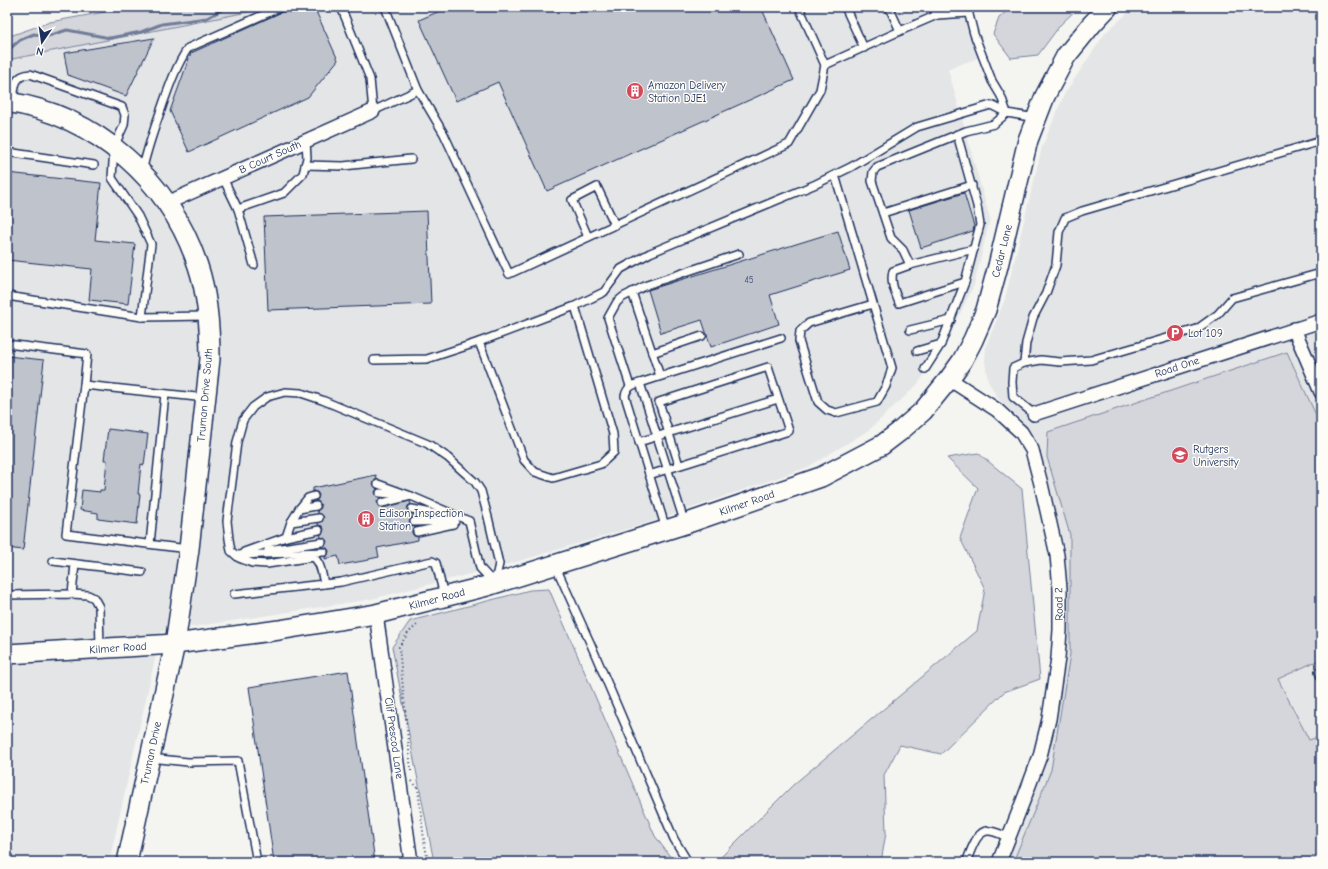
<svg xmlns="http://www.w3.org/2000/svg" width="1328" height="869" font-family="'Comic Neue',sans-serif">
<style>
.built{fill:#e4e5e6}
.green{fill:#d4d6db;stroke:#78829c}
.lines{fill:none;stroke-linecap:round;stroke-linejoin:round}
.stream{stroke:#717c98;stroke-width:3}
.building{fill:#bfc3cc;stroke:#1b2f5e}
.lane-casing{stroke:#1b2f5e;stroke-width:10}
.street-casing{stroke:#1b2f5e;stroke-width:16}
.secondary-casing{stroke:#1b2f5e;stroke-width:22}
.path{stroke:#1b2f5e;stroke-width:2;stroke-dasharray:1 3;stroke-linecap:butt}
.lane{stroke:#fdfcf7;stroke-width:7}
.street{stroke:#fdfcf7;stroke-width:13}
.secondary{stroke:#fdfcf7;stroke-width:19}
.labels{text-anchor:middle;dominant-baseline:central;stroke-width:3;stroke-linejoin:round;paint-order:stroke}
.number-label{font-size:9px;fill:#44547a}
.poi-label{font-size:11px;fill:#1b2f5e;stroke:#fdfcf7;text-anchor:start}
.street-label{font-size:11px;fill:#1b2f5e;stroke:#fdfcf7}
</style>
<rect width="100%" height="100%" fill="#f4f4f1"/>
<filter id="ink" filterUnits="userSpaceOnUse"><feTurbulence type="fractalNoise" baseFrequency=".025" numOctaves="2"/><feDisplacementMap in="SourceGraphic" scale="8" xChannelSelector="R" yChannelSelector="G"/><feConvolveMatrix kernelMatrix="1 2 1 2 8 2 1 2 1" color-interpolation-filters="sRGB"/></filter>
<g filter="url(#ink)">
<!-- built -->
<g class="built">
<polygon points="266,7 967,7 983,56 948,69 990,219 974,285 943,348 917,385 869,430 808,467 654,521 509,564 372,599 161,632 109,862 7,862 7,60 263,9"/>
<polygon points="1135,7 1321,7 1321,862 1005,862 1044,763 1060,689 1065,639 1065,551 1047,476 1033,434 1017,416 998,399 988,381 985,362 986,346 1005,299 1042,147 1065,93 1106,32"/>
</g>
<!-- green -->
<g class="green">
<polygon points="132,7 266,7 263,9 7,60 7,37 50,22"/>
<polygon points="1011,7 1079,7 1061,24 1038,55 1011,58 993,34 999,18"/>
<polygon points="1287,352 1321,426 1321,659 1278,679 1309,740 1321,736 1321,862 1013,862 1051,770 1070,654 1070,535 1047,457 1048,432"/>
<polygon points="978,453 1022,489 1040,679 1004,692 941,754 900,745 884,775 886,833 881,862 716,862 794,784 977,631 985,589 960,538 978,488 947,458"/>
<polygon points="549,589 655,836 674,862 434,862 392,647 410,621 530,590"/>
</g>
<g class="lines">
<!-- stream -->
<polyline class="stream" points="7,51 20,40 34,34 48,36 67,30 110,38 141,32 162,24 207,18 227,7"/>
</g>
<!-- building -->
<g class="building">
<polygon points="293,7 314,7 338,60 308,97 189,152 170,111 191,53"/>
<polygon points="449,7 761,7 794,80 547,191 498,82 456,101 419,20"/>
<polygon points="154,38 126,96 68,75 64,53"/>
<polygon points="7,173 101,183 95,240 135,244 128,304 89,300 92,269 7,260"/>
<polygon points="964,193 974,226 973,231 921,248 909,210"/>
<polygon points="427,211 431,304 268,310 264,217"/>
<polygon points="838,231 850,270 770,295 779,324 711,347 702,320 661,333 648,290"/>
<polygon points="7,356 44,360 23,550 7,548"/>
<polygon points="108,429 148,434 144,465 141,464 138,494 140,494 137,524 98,519 98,513 80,510 82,490 100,492 100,490 104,490 107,460 104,460"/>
<polygon points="376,475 377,479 375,480 373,484 377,489 375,492 376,495 381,498 377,501 378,506 383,508 410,501 411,504 408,506 407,510 409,513 413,514 413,517 410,519 409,523 411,526 415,527 412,530 412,533 414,536 418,537 418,540 377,548 379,557 369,559 369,560 340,565 338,556 325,559 325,557 328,555 329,551 327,548 323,547 326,544 327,541 324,538 321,537 320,535 323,533 324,529 322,526 318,525 318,523 322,522 324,517 321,514 318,513 317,511 321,508 321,505 318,501 315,501 318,499 319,495 317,492 313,491 313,488"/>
<polygon points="348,671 375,862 274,862 249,687"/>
</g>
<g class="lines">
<!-- lane casing -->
<g class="lane-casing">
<g id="lane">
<polyline points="341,7 370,79 373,111 418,90"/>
<polyline points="385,7 418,90 444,134 509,274 789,144 820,90 825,65 900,31 889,7"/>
<polyline points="799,7 825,65"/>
<polyline points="845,7 864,48"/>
<polyline points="933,7 937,15"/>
<polyline points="967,7 974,34 992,81 1001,96 1007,113"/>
<polyline points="900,31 937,15 969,13"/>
<path d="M13,102C15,87 13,76 30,74L122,107L125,115L124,125L114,147L112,178L138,216L151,244L142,317L208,316"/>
<path d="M957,134L977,206L980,225L965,282L899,303C895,292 890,283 893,271L910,265L903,250L891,238L872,181L873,172L877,167L966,131L994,124L1007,113"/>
<polyline points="7,152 94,165"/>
<polyline points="305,165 343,166 411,159"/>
<path d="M142,172C147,149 154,129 162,107C169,87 176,66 188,48L281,7"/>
<polyline points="835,175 892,368 886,386 877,402 836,413 827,410 818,402 799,341 800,331 809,323 873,304"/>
<polyline points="223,178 238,209 254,265"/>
<polyline points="238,209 284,193 303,174 307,158 306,141"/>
<polyline points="883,213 972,185"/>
<polyline points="588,237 572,200 597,187 615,225"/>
<polyline points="910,265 974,249"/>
<polyline points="632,292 660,376"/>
<polyline points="7,296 142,317"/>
<polyline points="575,306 479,342 524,460 535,472 553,478 601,464 614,452 613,434 575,306 604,292 621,269 650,253 816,184 851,167 917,127 991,105 1007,113 1036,118"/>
<polyline points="910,330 951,320"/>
<polyline points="7,344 87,354 84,385 206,398"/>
<polyline points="917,351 941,344"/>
<polyline points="652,353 702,336"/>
<polyline points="374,360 427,359 479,342"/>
<polyline points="1024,363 1026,343 1033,318 1046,293 1056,265 1059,232 1065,218 1082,211 1321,141"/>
<polyline points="925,369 941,344 965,282"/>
<polyline points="640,383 781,338"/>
<polyline points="84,385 66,534 188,549"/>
<polyline points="630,386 608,318 617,302 623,297 647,285 739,254"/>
<polyline points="1034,414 1013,397 1012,382 1013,368 1024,363 1041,360 1060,362 1091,360 1197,329 1218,314 1232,298 1321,273"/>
<polyline points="639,442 778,399"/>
<polyline points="649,475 789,431 768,367 659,402 679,465"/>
<polyline points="378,484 411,496"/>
<polyline points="380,493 402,495"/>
<polyline points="382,503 411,496 469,521"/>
<polyline points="299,509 308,498 314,496"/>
<polyline points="412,509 455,518"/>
<polyline points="469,521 480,568 493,582"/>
<polyline points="291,522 299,509 316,506"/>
<polyline points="414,522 455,521"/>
<path d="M666,529L625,396C627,387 632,385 640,383L685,524"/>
<polyline points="417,532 453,524"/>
<polyline points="286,537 291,522 319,518"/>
<polyline points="150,544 165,394"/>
<polyline points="268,550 322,542"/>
<polyline points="244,552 286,537 319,530"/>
<polyline points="236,555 324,552"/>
<polyline points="53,561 142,572"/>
<polyline points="555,565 592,647 674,839 688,862"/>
<polyline points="72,594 75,564"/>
<polyline points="234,594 324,584"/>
<polyline points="7,595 72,594 88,595 94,598 99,607 100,648"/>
<path d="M444,596L436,563L432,561L341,582L324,584C322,575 321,562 313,557L267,564L252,563L239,558L231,551L229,539L227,521L237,442L243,420L253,407L267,397L285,392L301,393L322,400L428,444L447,457L475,482L481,491L488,517L499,564L495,581"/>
<polyline points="1321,671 1319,672 1321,677"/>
<polyline points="150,758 188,762 238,761 257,862"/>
<path d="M966,862C971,852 976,829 990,831C996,832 1003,835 1009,838"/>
</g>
</g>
<!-- street casing -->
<g class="street-casing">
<g id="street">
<polyline points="167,203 373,111"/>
<polyline points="1294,329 1321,392"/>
<polyline points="949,379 997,410 1021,432 1032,450 1041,484 1057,555 1060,589 1060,630 1058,658 1049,719 1040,756 1025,796 999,862"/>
<polyline points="1034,414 1321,321"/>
<polyline points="376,614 411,862"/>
</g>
</g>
<!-- secondary casing -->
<g class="secondary-casing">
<g id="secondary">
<path d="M7,102C96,115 170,181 198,266C208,296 210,328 210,359L189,549L175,644L127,862"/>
<polyline points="7,654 175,644 279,630 376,614 487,586 685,524 821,477 882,445 899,432 923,411 949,379 962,361 973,340 986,310 998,266 1028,140 1045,96 1066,56 1092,24 1108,7"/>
</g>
</g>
<!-- path -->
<g class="path">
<polyline points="411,771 399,647 408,633 417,625"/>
<polyline points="412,781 418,788 424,840 428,862"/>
</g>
<!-- lane -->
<use href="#lane" class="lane"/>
<!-- street -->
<use href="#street" class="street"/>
<!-- secondary -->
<use href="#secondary" class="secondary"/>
</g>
</g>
<!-- icons -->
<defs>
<g id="building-disc" transform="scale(0.9)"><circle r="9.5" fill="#d1495b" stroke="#fdfcf7"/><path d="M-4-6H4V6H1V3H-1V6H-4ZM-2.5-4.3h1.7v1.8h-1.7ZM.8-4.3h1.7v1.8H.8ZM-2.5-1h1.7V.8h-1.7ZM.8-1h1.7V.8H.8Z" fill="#fff"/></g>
<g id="parking-disc" transform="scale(0.9)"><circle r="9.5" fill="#d1495b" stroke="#fdfcf7"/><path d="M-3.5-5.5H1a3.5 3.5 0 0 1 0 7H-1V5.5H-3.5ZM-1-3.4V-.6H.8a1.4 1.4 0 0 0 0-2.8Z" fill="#fff"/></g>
<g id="university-disc" transform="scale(0.9)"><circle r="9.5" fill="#d1495b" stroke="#fdfcf7"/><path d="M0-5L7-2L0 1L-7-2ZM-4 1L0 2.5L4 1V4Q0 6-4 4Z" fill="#fff"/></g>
</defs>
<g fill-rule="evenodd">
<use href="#building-disc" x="635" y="91"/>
<use href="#parking-disc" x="1175" y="333"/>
<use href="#university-disc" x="1180" y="455"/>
<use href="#building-disc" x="366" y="519"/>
</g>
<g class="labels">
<!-- number labels -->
<g class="number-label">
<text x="749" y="280">45</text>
</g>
<!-- poi labels -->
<g class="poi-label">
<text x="648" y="85">Amazon Delivery<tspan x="648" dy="13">Station DJE1</tspan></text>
<text x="1188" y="333">Lot 109</text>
<text x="1193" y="449">Rutgers<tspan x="1193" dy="13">University</tspan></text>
<text x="379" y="513">Edison Inspection<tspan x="379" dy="13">Station</tspan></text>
</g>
<!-- street labels -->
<g class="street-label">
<text transform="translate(270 157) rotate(-24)">B Court South</text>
<text transform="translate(1002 251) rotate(-76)">Cedar Lane</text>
<text transform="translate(1177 367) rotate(-18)">Road One</text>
<text transform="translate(205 395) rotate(-85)">Truman Drive South</text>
<text transform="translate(747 503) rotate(-19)">Kilmer Road</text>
<text transform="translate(437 599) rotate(-15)">Kilmer Road</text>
<text transform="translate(1059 604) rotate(-91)">Road 2</text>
<text transform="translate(118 648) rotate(-4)">Kilmer Road</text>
<text transform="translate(394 738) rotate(82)">Clif Prescod Lane</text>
<text transform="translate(151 753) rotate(-78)">Truman Drive</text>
</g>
</g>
<!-- margin -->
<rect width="1328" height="869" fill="none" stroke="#fdfcf7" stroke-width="24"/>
<rect x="12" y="12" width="1304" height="845" fill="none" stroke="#1b2f5e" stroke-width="1.5" filter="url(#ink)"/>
<!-- north arrow -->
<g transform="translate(42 42) rotate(193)" stroke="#fdfcf7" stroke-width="3" paint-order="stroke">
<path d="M0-3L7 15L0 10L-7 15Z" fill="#1b2f5e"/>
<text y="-6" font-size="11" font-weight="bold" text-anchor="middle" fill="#1b2f5e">N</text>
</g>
</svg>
